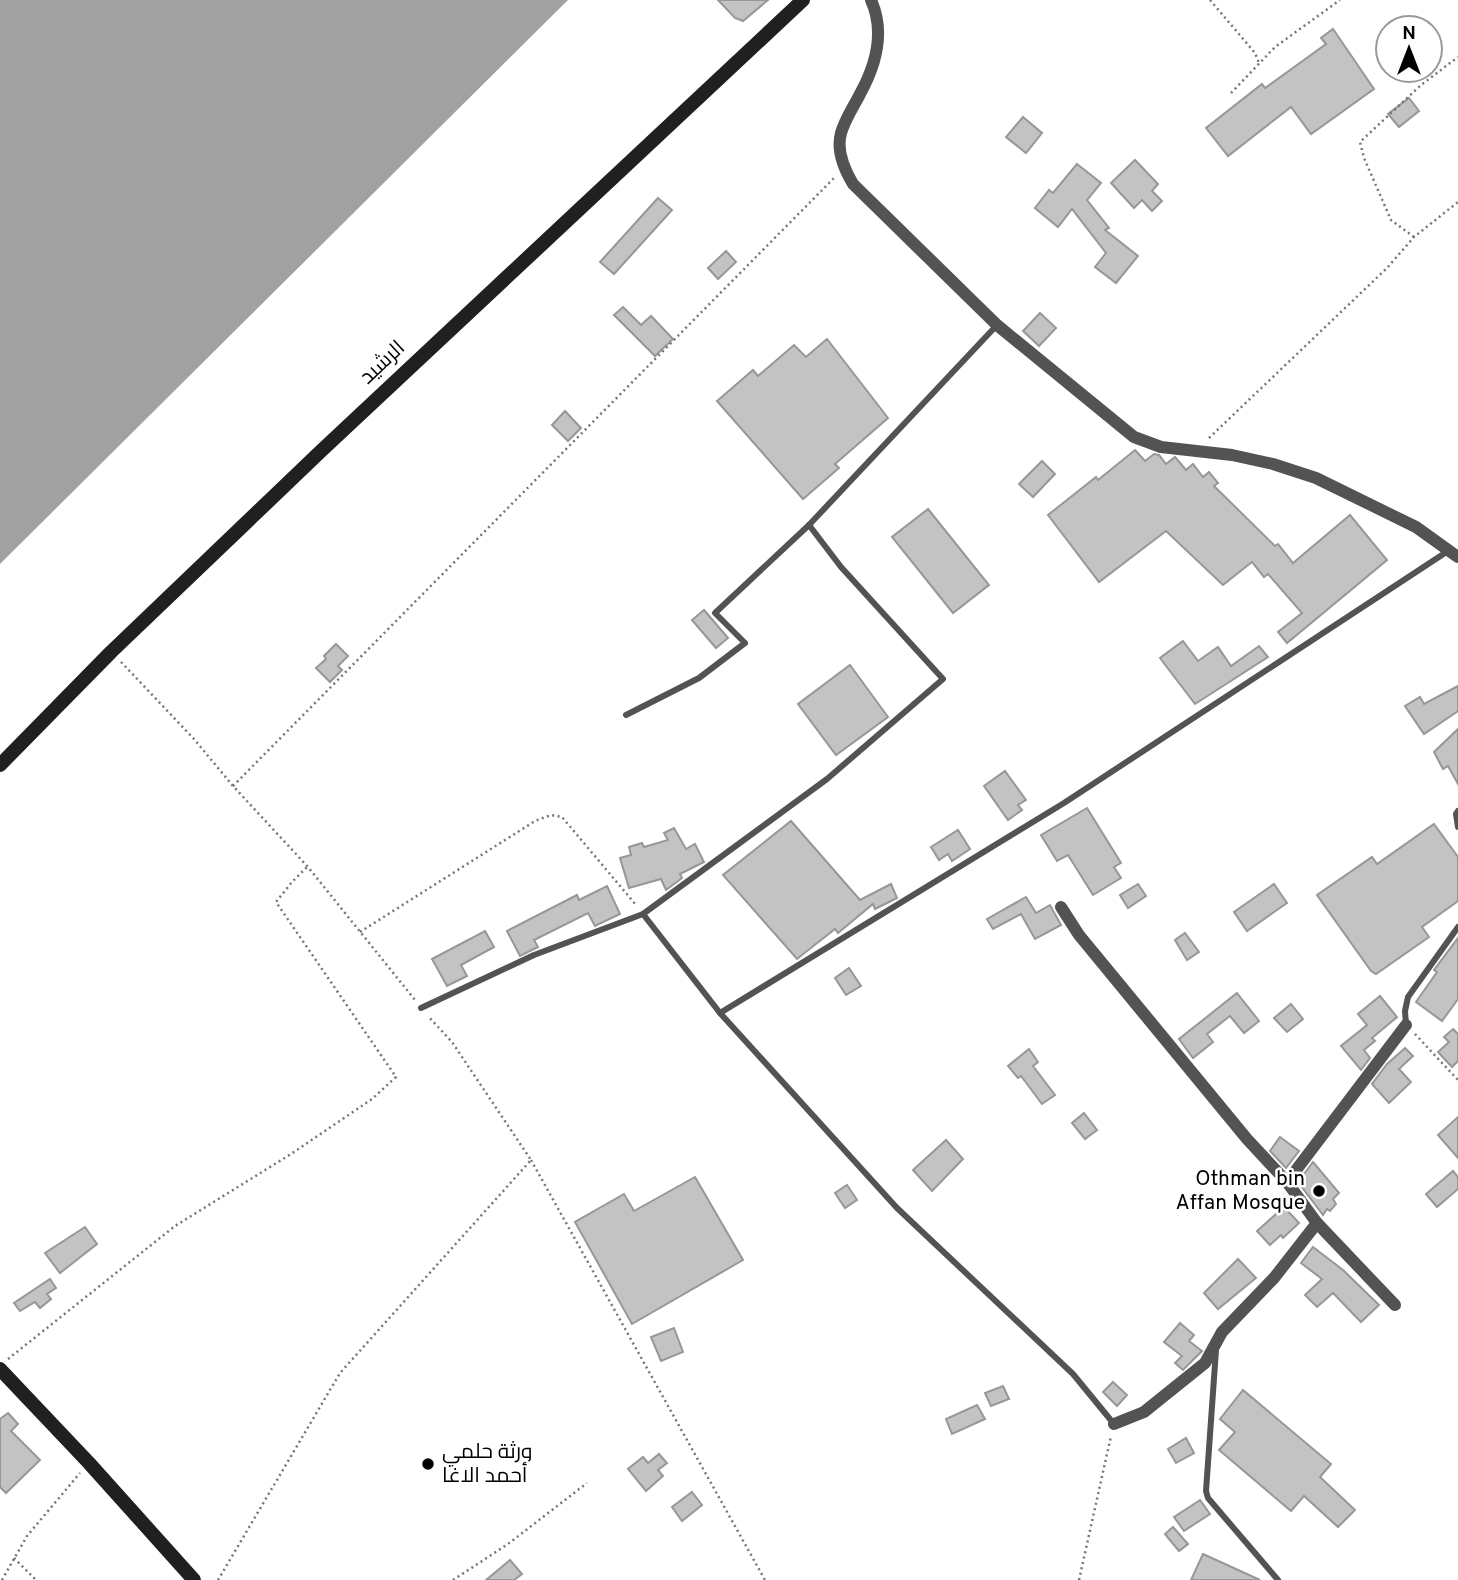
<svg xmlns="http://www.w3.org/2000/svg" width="1458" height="1580" font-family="Overpass,Cairo,sans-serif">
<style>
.water{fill:#a1a1a1}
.building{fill:#c3c3c3;stroke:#979797;stroke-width:2}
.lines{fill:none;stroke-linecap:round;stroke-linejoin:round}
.path{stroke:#757575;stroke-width:2.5;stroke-dasharray:2 3.5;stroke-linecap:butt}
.service{stroke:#535353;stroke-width:6}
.minor{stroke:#535353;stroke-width:12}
.secondary{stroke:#202020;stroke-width:14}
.poi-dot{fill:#000;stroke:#fff;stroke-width:2.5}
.labels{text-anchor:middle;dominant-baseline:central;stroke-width:5;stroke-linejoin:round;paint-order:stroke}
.street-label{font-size:21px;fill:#000;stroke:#fff}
.poi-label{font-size:21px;fill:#000;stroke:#fff;text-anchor:end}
</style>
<rect width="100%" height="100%" fill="#fff"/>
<!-- water -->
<polygon class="water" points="0,0 568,0 0,564"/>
<!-- building -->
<g class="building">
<polygon points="718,0 768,0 743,21 735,18"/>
<polygon points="1333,29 1374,89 1311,134 1291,107 1228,156 1206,128 1262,84 1265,88 1326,44 1321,38"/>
<polygon points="1409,98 1419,111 1399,127 1388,114"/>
<polygon points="1023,117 1042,133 1026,153 1006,137"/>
<polygon points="1135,160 1158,184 1152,191 1162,201 1152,211 1142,200 1134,208 1111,183"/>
<polygon points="1077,164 1101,183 1087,200 1109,228 1105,230 1138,256 1116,283 1095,267 1106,253 1072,209 1058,227 1035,208 1049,190 1053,193"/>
<polygon points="658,198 672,210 614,274 600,262"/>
<polygon points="726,251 736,262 718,279 708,268"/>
<polygon points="623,307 641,325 651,316 673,339 655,356 614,315"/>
<polygon points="1040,313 1056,328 1039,346 1023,331"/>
<polygon points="827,339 888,418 835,464 839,468 803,499 717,401 753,370 758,376 794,345 806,357"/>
<polygon points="565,411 581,428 568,441 552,425"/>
<polygon points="1135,450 1145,461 1154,454 1159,455 1166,464 1175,457 1186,470 1193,464 1203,477 1209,472 1218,483 1214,486 1275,546 1278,544 1293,563 1350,515 1387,560 1287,643 1278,632 1302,613 1268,574 1264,577 1252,562 1223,585 1166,531 1099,582 1048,515 1096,477 1098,480"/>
<polygon points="1042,461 1055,474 1033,497 1019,484"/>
<polygon points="928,509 989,585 953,613 892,537"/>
<polygon points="704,610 728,638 716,648 692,620"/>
<polygon points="1183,641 1198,661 1218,647 1231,666 1259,646 1268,657 1195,704 1160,658"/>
<polygon points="336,644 348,656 338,666 342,670 330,682 316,668 326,659 324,656"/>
<polygon points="850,665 888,717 836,755 798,704"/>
<polygon points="1458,686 1458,711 1424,734 1405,706 1420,697 1424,704"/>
<polygon points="1458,729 1458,784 1448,766 1443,769 1434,752"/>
<polygon points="1005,771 1026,800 1018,805 1022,810 1008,820 984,786"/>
<polygon points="1087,808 1121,863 1114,867 1121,878 1093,895 1068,855 1057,861 1041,835"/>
<polygon points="791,821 860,900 891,884 897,898 875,909 873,904 838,933 835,929 797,959 723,875"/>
<polygon points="1434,824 1458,857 1458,901 1422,927 1429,937 1376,974 1371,971 1317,895 1372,857 1377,864"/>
<polygon points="674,828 686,849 695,844 704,862 680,874 682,878 666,890 661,879 629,888 620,858 631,855 629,847 642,843 644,847 668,840 664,833"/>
<polygon points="958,830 970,849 952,861 948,854 939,860 931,847"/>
<polygon points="1138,884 1146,896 1128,908 1120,895"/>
<polygon points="1274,884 1287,903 1247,931 1234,912"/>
<polygon points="607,886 620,914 595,926 588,913 534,940 538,947 520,956 507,931 577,895 579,900"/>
<polygon points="1026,897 1036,913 1050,905 1061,925 1035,939 1021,914 993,929 987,919"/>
<polygon points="485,931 494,947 461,965 467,976 447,986 432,959"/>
<polygon points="1185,933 1199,952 1187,960 1175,940"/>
<polygon points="1458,938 1458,999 1442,1021 1416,1002 1437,972 1434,970"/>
<polygon points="849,968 861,986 846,995 835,978"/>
<polygon points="1237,993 1259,1021 1244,1033 1230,1016 1207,1034 1213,1042 1193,1058 1179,1039"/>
<polygon points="1380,996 1397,1017 1372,1038 1375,1041 1364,1050 1370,1058 1361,1070 1341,1046 1367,1025 1358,1014"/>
<polygon points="1291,1004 1303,1019 1287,1032 1274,1018"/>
<polygon points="1453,1029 1458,1034 1458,1061 1452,1067 1438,1052 1449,1042 1444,1037"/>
<polygon points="1405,1048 1413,1056 1399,1069 1411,1082 1389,1103 1372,1084 1387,1064"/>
<polygon points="1029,1049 1038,1062 1033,1066 1055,1095 1042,1104 1021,1076 1018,1078 1008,1066"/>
<polygon points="1084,1113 1097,1130 1085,1139 1072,1123"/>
<polygon points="1458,1117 1458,1158 1438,1135"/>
<polygon points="1280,1137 1299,1151 1286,1168 1270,1151"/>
<polygon points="946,1140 963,1159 932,1191 913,1170"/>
<polygon points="1313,1162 1339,1193 1333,1199 1336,1204 1330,1211 1327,1209 1323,1215 1298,1182"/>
<polygon points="1453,1171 1458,1177 1458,1189 1437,1207 1426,1194"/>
<polygon points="695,1177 743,1260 632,1324 575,1222 624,1194 634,1211"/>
<polygon points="847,1185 857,1200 845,1208 835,1193"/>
<polygon points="1284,1207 1299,1223 1283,1238 1281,1235 1270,1245 1257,1231"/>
<polygon points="85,1227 97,1244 60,1273 45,1253"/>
<polygon points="1313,1247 1343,1270 1379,1305 1361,1322 1333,1293 1317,1307 1305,1295 1322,1279 1301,1263"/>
<polygon points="1238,1259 1256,1278 1218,1309 1204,1293"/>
<polygon points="50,1279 56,1288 47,1294 51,1299 40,1308 35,1302 20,1311 14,1303"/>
<polygon points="1180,1323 1194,1335 1189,1341 1202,1351 1183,1370 1175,1363 1182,1356 1164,1342"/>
<polygon points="674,1328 683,1352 661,1361 651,1337"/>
<polygon points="1113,1382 1127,1395 1117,1406 1103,1392"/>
<polygon points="1003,1386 1009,1399 991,1406 985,1393"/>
<polygon points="1243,1390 1331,1464 1320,1477 1355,1510 1338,1527 1304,1496 1291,1511 1219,1450 1235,1432 1220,1419"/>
<polygon points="977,1405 985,1419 952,1434 946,1419"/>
<polygon points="8,1413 18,1424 11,1431 40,1460 6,1493 0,1487 0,1419"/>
<polygon points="1186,1438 1194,1453 1176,1463 1168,1449"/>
<polygon points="659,1454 667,1463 658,1470 663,1476 646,1491 628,1469 643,1457 648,1463"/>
<polygon points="692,1492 702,1505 682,1521 672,1507"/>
<polygon points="1200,1500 1210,1514 1184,1531 1174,1517"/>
<polygon points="1173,1527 1188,1544 1179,1551 1165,1534"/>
<polygon points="1203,1554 1260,1580 1191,1580"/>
<polygon points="510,1560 522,1574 514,1580 486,1580"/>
</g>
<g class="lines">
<!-- path -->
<g class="path">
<polyline points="1210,0 1255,53 1259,63"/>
<polyline points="1231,93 1275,47 1340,0"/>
<polyline points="1414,237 1391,220 1364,158 1360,142 1421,85 1458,57"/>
<polyline points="1209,438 1387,268 1414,237 1458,202"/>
<polyline points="121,662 194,739 233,786 308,867 415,1000"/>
<polyline points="233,786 836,176"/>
<polyline points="360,932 535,821 551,815 562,817 636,905"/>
<polyline points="1415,1034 1458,1080"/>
<polyline points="531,1160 765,1580"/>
<polyline points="8,1359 175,1226 291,1154 372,1099 396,1077 276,902 292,882 307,867"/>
<polyline points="14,1558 36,1580"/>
<polyline points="2,1580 27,1536 80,1473"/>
<polyline points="218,1580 340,1373 531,1160 452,1042 428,1016"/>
<polyline points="453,1580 508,1544 587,1483"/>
<polyline points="1079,1580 1111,1436"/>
</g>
<!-- service -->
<g class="service">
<polyline points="626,715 699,678 745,643 715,613 809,525 997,325"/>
<polyline points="1458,811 1456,814 1458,827"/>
<polyline points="643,914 720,1013 897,1208 1073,1374 1114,1424"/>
<polyline points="421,1008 534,955 643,914 827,779 943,679 841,567 809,525"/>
<polyline points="720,1013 1064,803 1448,551"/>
<polyline points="1406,1025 1405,1011 1408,997 1458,927"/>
<polyline points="1216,1350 1206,1491 1208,1498 1278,1580"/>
</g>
<!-- minor -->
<g class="minor">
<path d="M871,0C885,31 876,65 860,94C854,106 845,119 841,133C836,151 844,169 853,184L997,325L1134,437L1161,447L1232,455L1273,464L1316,478L1416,527L1458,557"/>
<polyline points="1061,907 1079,935 1247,1139 1287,1182 1317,1223 1395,1305"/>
<polyline points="1287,1182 1406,1025"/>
<polyline points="1114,1424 1144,1412 1205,1363 1222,1332 1274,1278 1317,1223"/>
</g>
<!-- secondary -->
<g class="secondary">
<polyline points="0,765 111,652 321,451 803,0"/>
<polyline points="0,1369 89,1463 194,1580"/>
</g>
</g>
<!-- markers -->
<g class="poi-dot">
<circle cx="1319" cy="1191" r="7"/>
<circle cx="428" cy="1464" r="7"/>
</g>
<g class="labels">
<!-- street labels -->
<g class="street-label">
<text transform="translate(383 363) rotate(-43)">الرشيد</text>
</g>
<!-- poi labels -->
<g class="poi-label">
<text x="1305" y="1179">Othman bin<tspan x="1305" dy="24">Affan Mosque</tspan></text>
<text x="442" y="1452" text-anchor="start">ورثة حلمي<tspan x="442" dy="24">أحمد الاغا</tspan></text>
</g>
</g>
<!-- north arrow -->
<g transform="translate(1409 49)"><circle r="33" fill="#ffffff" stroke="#999999" stroke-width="2"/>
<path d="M0-5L12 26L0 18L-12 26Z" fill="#000000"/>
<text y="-10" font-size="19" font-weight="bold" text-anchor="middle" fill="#000000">N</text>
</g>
</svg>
